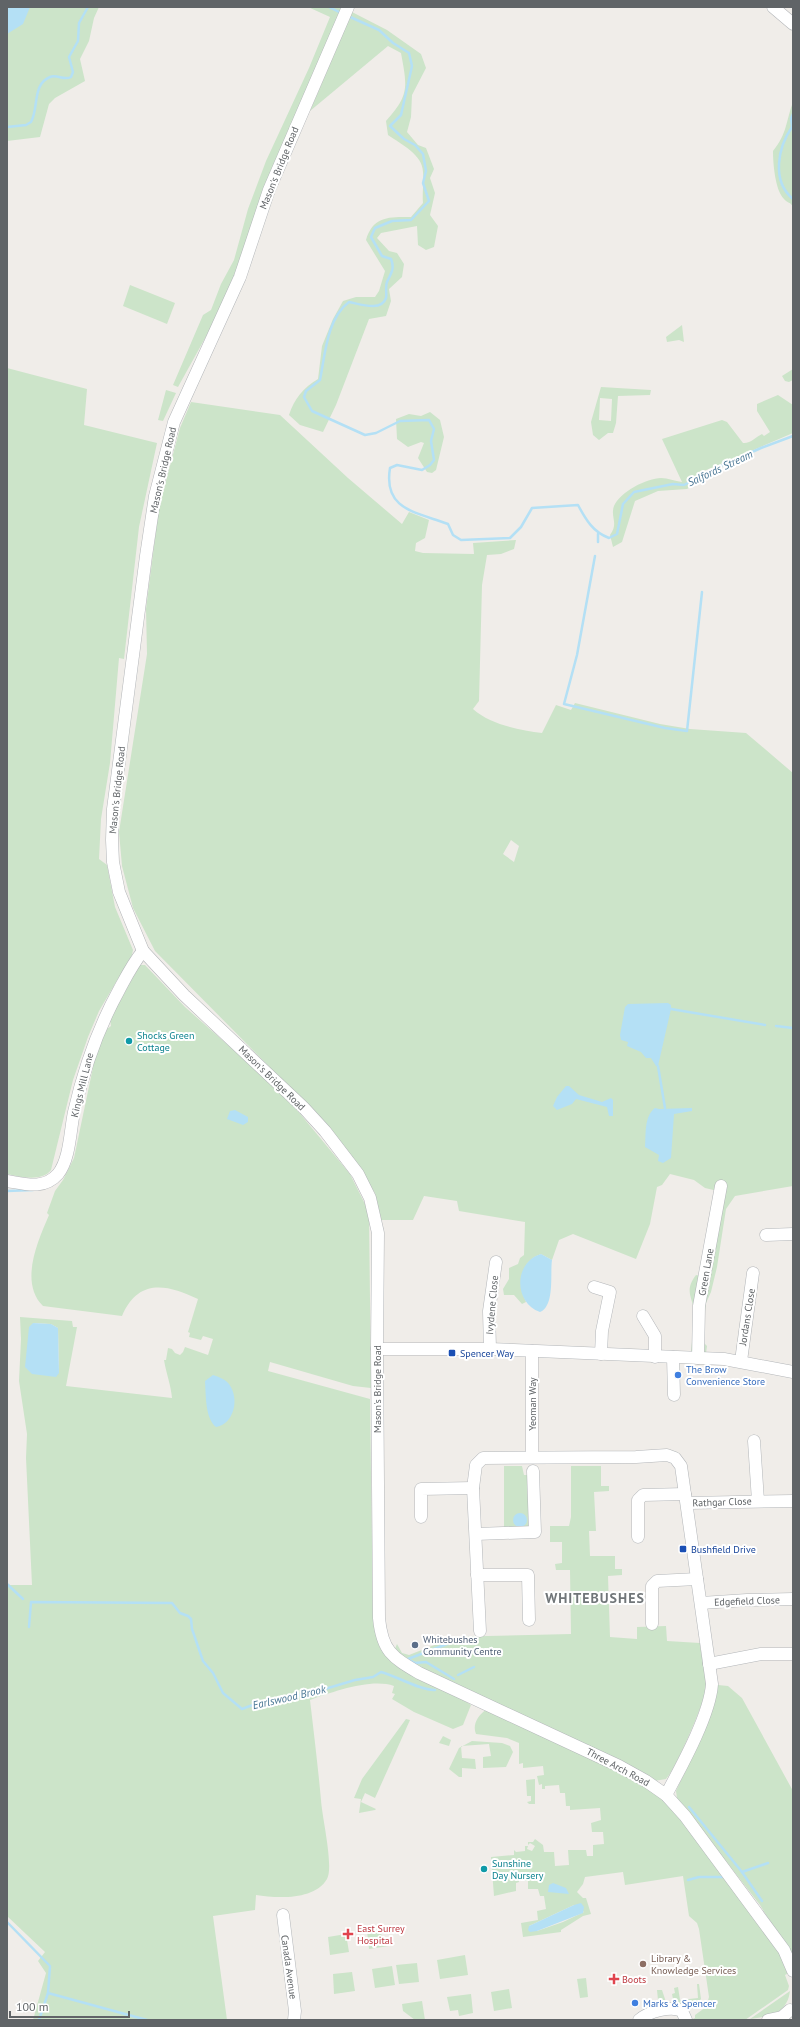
<svg xmlns="http://www.w3.org/2000/svg" width="800" height="2027" font-family="'PT Sans',sans-serif">
<style>
.green{fill:#cce4c9;fill-rule:evenodd}
.water{fill:#b4e0f5}
.lines{fill:none;stroke-linecap:round;stroke-linejoin:round}
.stream{stroke:#b4e0f5;stroke-width:2.5}
.minor-casing{stroke:#b3b6b9;stroke-width:13}
.minor{stroke:#fff;stroke-width:12}
.culture-dot{fill:#0f9aa8;stroke:#fff;stroke-width:1.5}
.transit-dot{fill:#1a4fb4;stroke:#fff;stroke-width:1.5}
.shop-dot{fill:#3f7fe0;stroke:#fff;stroke-width:1.5}
.service-dot{fill:#5c6f8a;stroke:#fff;stroke-width:1.5}
.health-dot{fill:#e0444e;stroke:#fff;stroke-width:1.5}
.education-dot{fill:#8d6e63;stroke:#fff;stroke-width:1.5}
.labels{text-anchor:middle;dominant-baseline:central;stroke-width:4;stroke-linejoin:round;paint-order:stroke}
.street-label{font-size:10px;fill:#606467;stroke:#fff}
.culture-label{font-size:10px;fill:#0d838f;stroke:#fff;text-anchor:start}
.transit-label{font-size:10px;fill:#164399;stroke:#fff;text-anchor:start}
.shop-label{font-size:10px;fill:#366cbe;stroke:#fff;text-anchor:start}
.service-label{font-size:10px;fill:#4e5e75;stroke:#fff;text-anchor:start}
.health-label{font-size:10px;fill:#be3a42;stroke:#fff;text-anchor:start}
.education-label{font-size:10px;fill:#785e54;stroke:#fff;text-anchor:start}
.water-label{font-size:11px;font-style:italic;fill:#4a7795;stroke:#fff}
.district-label{font-size:14px;font-weight:bold;letter-spacing:1px;fill:#717679;stroke:#fff}
</style>
<rect width="100%" height="100%" fill="#f0ede9"/>
<!-- green -->
<g class="green">
<polygon points="7,7 99,7 94,18 89,41 80,59 85,81 55,98 49,104 40,137 7,141"/>
<polygon points="308,7 342,7 239,264 214,322 178,387 173,385 203,315 211,310 221,284 234,260 248,209 266,161 309,68 330,17"/>
<path d="M352,12L387,30L421,54L426,68L412,95L411,117L407,132L418,145L426,148L434,169L430,178L435,193L430,215L438,226L434,247L426,250L418,245L417,226L381,233L377,238L389,251L397,253L404,264L402,277L389,289L391,301L386,316L369,319L336,405L323,432L300,425L289,415C294,399 304,387 318,379L322,346L333,319L343,301L356,297H375L379,291L385,271L366,240C373,216 389,217 411,217L423,203C422,193 424,183 423,172C423,155 401,144 388,135L386,121C410,95 407,86 401,53L388,46L310,111Z"/>
<path d="M793,102V207C791,202 787,203 784,199C775,190 773,163 773,151C787,134 786,121 793,102Z"/>
<polygon points="130,285 175,303 167,324 123,306"/>
<polygon points="682,325 684,342 679,340 667,342 666,337"/>
<path d="M7,368L87,389L84,425L157,443L139,527L124,659L119,658L110,763L101,819L99,859L107,865L115,907L133,950L132,955L99,1011L88,1037L73,1080L51,1170C42,1182 20,1177 7,1174Z"/>
<polygon points="793,369 793,380 789,382 785,381 782,376"/>
<path d="M601,387L651,390L650,395L618,396L616,423L613,433H608L599,440L593,435L591,422ZM600,398L612,399L611,421L599,420Z"/>
<polygon points="166,390 176,393 163,421 158,420"/>
<path d="M778,395L793,405V433L704,471L700,473V481L687,489L658,491L635,501L622,542L613,547L610,535C619,523 610,517 614,506C620,492 647,478 661,478C668,478 675,481 682,482L662,439L722,420L727,422L743,443C750,444 756,437 762,434L764,436L770,432L757,411V404Z"/>
<path d="M191,402L280,415L348,478L402,524L409,512L429,520L425,538L416,543L415,551L423,553L474,554L473,543L516,540L514,549L501,554L487,555L482,585L479,701L473,709C491,725 520,730 542,733L556,705L571,710L575,703L660,724L690,729L746,733L793,773V1186L735,1196L726,1209L717,1267L711,1292L706,1303L703,1327V1342L707,1346L706,1353L691,1352C692,1339 695,1326 694,1314C694,1298 683,1292 696,1275L708,1277L722,1192L705,1188L694,1180L670,1174L662,1185L657,1187L650,1224L636,1259L573,1234L559,1240L552,1260L541,1254C520,1261 518,1284 526,1302L522,1304L514,1295H504L503,1289L509,1279V1268L518,1264L520,1258L524,1255L525,1222L459,1211L457,1201L424,1196L413,1220H381L375,1193L363,1174L320,1118L155,951L133,908L122,866L119,832L147,654L146,609L159,507L180,428ZM511,840L519,846L514,862L503,854Z"/>
<polygon points="430,412 440,420 444,437 436,470 432,473 427,472 418,458 424,443 421,442 408,447 397,439 396,419 409,414 421,416"/>
<path d="M140,965H145L185,1007L238,1054L297,1110L350,1174L369,1212L371,1388L353,1386L270,1362L268,1371L370,1399L373,1621L375,1622L379,1643L471,1705L463,1725L453,1729L414,1712L392,1699L395,1694L392,1693L394,1686C371,1678 333,1692 310,1700C314,1734 318,1767 321,1800C322,1817 334,1867 327,1879C314,1901 276,1898 256,1895L255,1910L213,1916L227,2020H33L46,1973L38,1961L45,1952L7,1916V1583L10,1585H32L26,1458L27,1434L19,1381L21,1339L20,1317L72,1321L73,1327H77L66,1386L172,1398C171,1385 166,1373 164,1360H166L168,1348L172,1349L175,1353L180,1355L183,1352L185,1347L208,1355L213,1339L203,1336L201,1340L189,1337L190,1333L188,1332L198,1299C167,1284 138,1278 122,1316L43,1306C19,1282 38,1241 49,1215L47,1213L55,1191L63,1180L74,1158L96,1053L104,1031L111,1026L110,1019ZM33,1323L51,1324L58,1328L59,1373Z"/>
<polygon points="504,1466 522,1466 524,1475 528,1475 531,1527 504,1530"/>
<path d="M571,1466H601V1486H609V1491L594,1492L596,1531H589L590,1556H615V1569H622V1575L608,1576L610,1637L637,1639V1627L666,1626L667,1641L700,1643C701,1657 707,1674 706,1689C705,1701 675,1771 666,1779L654,1781L423,1670L394,1651L397,1644L402,1653L409,1655L442,1642V1637L571,1634L570,1570H556L555,1564L562,1563V1542H550V1526H569L571,1517Z"/>
<polygon points="718,1685 728,1686 742,1698 793,1791 793,1959 760,1905 677,1798 676,1791 705,1729 715,1700"/>
<path d="M486,1710L567,1745L652,1789L675,1811L776,1944L789,1973L785,1975L789,1986L788,1990L745,2020H690L695,2018V2015L706,2007L709,1997L699,1929L697,1923L689,1916L683,1876L625,1885L623,1872L585,1877L583,1884L577,1892L583,1898H586L591,1914L583,1916L561,1930V1932L523,1937L521,1923L538,1920L537,1911L546,1909L544,1896H540L538,1889H528V1881H524L523,1874L518,1875L519,1882L516,1883V1891L494,1896L491,1857L514,1855V1850L516,1852L525,1851V1846H528L527,1849L532,1851L535,1846L530,1843L528,1845V1842H533L535,1839L543,1845L544,1852H554L555,1866L569,1865L568,1850H586L587,1856H593V1845L604,1844L603,1832H592L591,1823L601,1820L600,1808L570,1810V1806H566L565,1793H560L559,1785L545,1786V1789H542V1784L539,1785L537,1776L544,1775L543,1766L523,1768V1763L519,1764V1743L507,1738L476,1734C472,1725 478,1715 486,1710ZM574,1905L584,1912L563,1922L537,1931L529,1926Z"/>
<polygon points="406,1719 410,1720 375,1798 365,1793 361,1802 376,1809 375,1810 359,1813 361,1799 354,1798 362,1779"/>
<polygon points="443,1736 451,1740 449,1746 439,1743"/>
<polygon points="472,1741 502,1743 510,1746 513,1752 506,1767 483,1768 483,1757 491,1756 489,1744 461,1746 462,1758 475,1759 476,1769 462,1768 462,1777 459,1777 449,1769 459,1748"/>
<polygon points="535,1779 535,1804 529,1804 527,1802 531,1801 531,1796 527,1796 526,1780"/>
<polygon points="381,1929 382,1941 388,1941 389,1946 369,1949 367,1931"/>
<polygon points="346,1934 349,1952 330,1955 328,1937"/>
<polygon points="465,1955 468,1975 440,1979 437,1960"/>
<polygon points="417,1963 419,1982 399,1984 396,1965"/>
<polygon points="392,1966 395,1985 375,1988 372,1969"/>
<polygon points="352,1972 355,1991 334,1994 333,1974"/>
<polygon points="586,1978 588,1997 580,1998 577,1979"/>
<polygon points="697,1984 699,1984 701,1999 698,2002 674,2004 672,1994 675,1993 674,1988 678,1987 680,2000 698,1998"/>
<polygon points="509,1989 512,2008 494,2011 491,1992"/>
<polygon points="657,1990 662,1990 666,2002 662,2002 662,2005 651,2006 643,2003 658,2000"/>
<path d="M790,1991C787,2014 770,2016 750,2019Z"/>
<polygon points="471,1994 473,2013 459,2016 458,2010 450,2011 447,1997"/>
<polygon points="422,2001 425,2020 415,2020 403,2011 402,2004"/>
</g>
<!-- water -->
<g class="water">
<polygon points="7,7 30,7 23,24 7,34"/>
<polygon points="668,1003 671,1005 671,1009 658,1066 656,1066 651,1058 646,1058 641,1052 627,1046 628,1042 621,1040 620,1035 625,1007 628,1004"/>
<polygon points="566,1086 569,1086 579,1095 602,1102 611,1098 613,1100 613,1116 609,1116 607,1107 576,1099 572,1104 557,1110 553,1106 557,1097"/>
<path d="M655,1108L659,1109L692,1108V1111L674,1114L671,1158L663,1163L658,1161L659,1155L645,1147C646,1134 644,1116 655,1108Z"/>
<polygon points="235,1110 248,1117 248,1122 243,1125 227,1119 230,1111"/>
<path d="M541,1254L552,1260C550,1274 555,1306 540,1312C513,1302 514,1262 541,1254Z"/>
<polygon points="33,1323 51,1324 58,1328 59,1373 56,1377 32,1374 25,1367 29,1327"/>
<path d="M213,1375C219,1377 225,1379 229,1384C240,1399 234,1424 216,1427C205,1418 206,1395 205,1381Z"/>
<circle cx="520" cy="1520" r="7"/>
<polygon points="553,1883 566,1888 569,1894 548,1892 549,1885"/>
<polygon points="581,1903 584,1907 583,1913 537,1931 530,1932 528,1930 529,1926 574,1905"/>
</g>
<g class="lines">
<!-- stream -->
<g class="stream">
<polyline points="329,7 341,13"/>
<path d="M348,16L379,30L393,43L409,53L412,66L401,115L390,126L404,139L415,145L423,154L426,171L423,183L429,201L411,220L392,221L375,228L371,237L382,256L391,259C395,269 391,273 387,282C385,287 387,293 386,298C381,312 360,304 349,302C327,318 325,355 320,380L306,391L304,397L312,411L365,435L376,433L400,421L429,420L434,429L431,441L434,460L430,465L422,470L397,465L390,468C383,510 416,512 448,524L453,535L461,540L510,538L521,527L532,508L578,505C586,520 593,532 609,538L617,534L623,504L634,492L673,484L684,485L723,465L761,448L793,436"/>
<path d="M793,114L791,118L792,127C778,147 771,181 793,199"/>
<path d="M7,127L26,125L31,122C39,108 32,84 50,77C57,74 64,81 71,77L73,72L69,57L78,41L79,23L88,7"/>
<polyline points="598,534 598,542"/>
<polyline points="595,556 577,655 564,704 665,728 687,731 702,592"/>
<polyline points="671,1009 765,1025"/>
<polyline points="776,1026 793,1028"/>
<polyline points="658,1066 665,1108"/>
<polyline points="7,1191 33,1190"/>
<polyline points="7,1584 23,1599"/>
<path d="M29,1627L31,1602L172,1603L180,1613L188,1616L191,1619L192,1629L203,1661L213,1673L223,1693L242,1709C262,1701 284,1694 305,1695L355,1680L373,1677L381,1672C396,1676 422,1691 435,1690"/>
<polyline points="458,1675 474,1667"/>
<polyline points="454,1679 426,1662 415,1663 408,1659 460,1639"/>
<polyline points="689,1807 742,1872 762,1901"/>
<polyline points="742,1872 768,1863"/>
<polyline points="688,1880 699,1877 724,1877"/>
<polyline points="7,1922 50,1966 48,1993 39,2020"/>
<polyline points="48,1993 147,2020"/>
</g>
<!-- minor casing -->
<g class="minor-casing">
<g id="minor">
<path d="M348,7L269,190L240,277L174,422L155,496L146,556L113,809L112,840L113,862L119,892L143,951L184,995L303,1107L325,1131L358,1174L370,1198L378,1233L377,1349L379,1618C382,1651 392,1657 419,1673L619,1766L646,1781L666,1795L685,1816L784,1950L793,1971"/>
<polyline points="773,7 793,24"/>
<path d="M7,1181C25,1184 44,1190 58,1174C70,1159 70,1131 74,1112C84,1068 97,1030 119,990C126,977 133,963 143,951"/>
<polyline points="766,1235 793,1234"/>
<polyline points="594,1287 610,1292 602,1331 601,1354"/>
<polyline points="643,1316 655,1336 655,1357"/>
<polyline points="377,1349 490,1349 724,1359 793,1372"/>
<polyline points="490,1349 489,1311 496,1262"/>
<polyline points="673,1357 674,1395"/>
<polyline points="698,1358 699,1306 721,1186"/>
<polyline points="741,1361 753,1273"/>
<polyline points="754,1441 758,1501"/>
<polyline points="532,1457 532,1351"/>
<polyline points="687,1503 793,1501"/>
<polyline points="421,1517 421,1489 473,1488"/>
<polyline points="476,1534 535,1532 533,1471"/>
<polyline points="638,1537 638,1500 643,1495 685,1494"/>
<polyline points="477,1575 528,1575 529,1620"/>
<polyline points="701,1603 747,1600 793,1599"/>
<polyline points="652,1624 652,1586 657,1581 697,1579"/>
<path d="M480,1631L473,1488L476,1465L483,1458L636,1457L667,1455L675,1458L681,1466L712,1684C710,1715 681,1767 666,1795"/>
<polyline points="709,1664 761,1654 793,1654"/>
<polyline points="283,1915 295,2011 294,2020"/>
<path d="M639,2020C648,2012 671,2005 682,2011L686,2020"/>
<polyline points="768,2020 782,2017 790,2010"/>
</g>
</g>
<!-- minor -->
<use href="#minor" class="minor"/>
</g>
<!-- markers -->
<g class="culture-dot">
<circle cx="129" cy="1041" r="4"/>
<circle cx="484" cy="1869" r="4"/>
</g>
<g class="transit-dot">
<rect x="448" y="1349" width="8" height="8" rx="2"/>
<rect x="679" y="1545" width="8" height="8" rx="2"/>
</g>
<g class="shop-dot">
<circle cx="678" cy="1375" r="4"/>
<circle cx="635" cy="2003" r="4"/>
</g>
<circle class="service-dot" cx="415" cy="1645" r="4"/>
<g class="health-dot">
<path d="M346 1928h4v4h4v4h-4v4h-4v-4h-4v-4h4z"/>
<path d="M612 1973h4v4h4v4h-4v4h-4v-4h-4v-4h4z"/>
</g>
<circle class="education-dot" cx="643" cy="1964" r="4"/>
<g class="labels">
<!-- street labels -->
<g class="street-label">
<text transform="translate(279 168) rotate(-68)">Mason's Bridge Road</text>
<text transform="translate(163 470) rotate(-77)">Mason's Bridge Road</text>
<text transform="translate(117 790) rotate(-84)">Mason's Bridge Road</text>
<text transform="translate(272 1078) rotate(44)">Mason's Bridge Road</text>
<text transform="translate(82 1085) rotate(-76)">Kings Mill Lane</text>
<text transform="translate(706 1272) rotate(-80)">Green Lane</text>
<text transform="translate(492 1305) rotate(-85)">Ivydene Close</text>
<text transform="translate(747 1317) rotate(-81)">Jordans Close</text>
<text transform="translate(377 1389) rotate(-90)">Mason's Bridge Road</text>
<text transform="translate(532 1404) rotate(-90)">Yeoman Way</text>
<text transform="translate(722 1502) rotate(-2)">Rathgar Close</text>
<text transform="translate(747 1601) rotate(-2)">Edgefield Close</text>
<text transform="translate(618 1767) rotate(28)">Three Arch Road</text>
<text transform="translate(289 1967) rotate(82)">Canada Avenue</text>
</g>
<!-- culture labels -->
<g class="culture-label">
<text x="137" y="1035">Shocks Green<tspan x="137" dy="12">Cottage</tspan></text>
<text x="492" y="1863">Sunshine<tspan x="492" dy="12">Day Nursery</tspan></text>
</g>
<!-- transit labels -->
<g class="transit-label">
<text x="460" y="1353">Spencer Way</text>
<text x="691" y="1549">Bushfield Drive</text>
</g>
<!-- shop labels -->
<g class="shop-label">
<text x="686" y="1369">The Brow<tspan x="686" dy="12">Convenience Store</tspan></text>
<text x="643" y="2003">Marks &amp; Spencer</text>
</g>
<!-- service labels -->
<g class="service-label">
<text x="423" y="1639">Whitebushes<tspan x="423" dy="12">Community Centre</tspan></text>
</g>
<!-- health labels -->
<g class="health-label">
<text x="357" y="1928">East Surrey<tspan x="357" dy="12">Hospital</tspan></text>
<text x="622" y="1979">Boots</text>
</g>
<!-- education labels -->
<g class="education-label">
<text x="651" y="1958">Library &amp;<tspan x="651" dy="12">Knowledge Services</tspan></text>
</g>
<!-- water labels -->
<g class="water-label">
<text transform="translate(720 468) rotate(-25)">Salfords Stream</text>
<text transform="translate(289 1697) rotate(-13)">Earlswood Brook</text>
</g>
<!-- district labels -->
<g class="district-label">
<text x="595" y="1598">WHITEBUSHES</text>
</g>
</g>
<!-- border -->
<rect width="800" height="2027" fill="none" stroke="#606467" stroke-width="16"/>
<!-- scale -->
<path d="M10 2011v6h119v-6" fill="none" stroke="#606467" stroke-width="2"/>
<text x="16" y="2011" font-size="12" fill="#606467" stroke="#ffffff" stroke-width="3" paint-order="stroke">100 m</text>
</svg>
